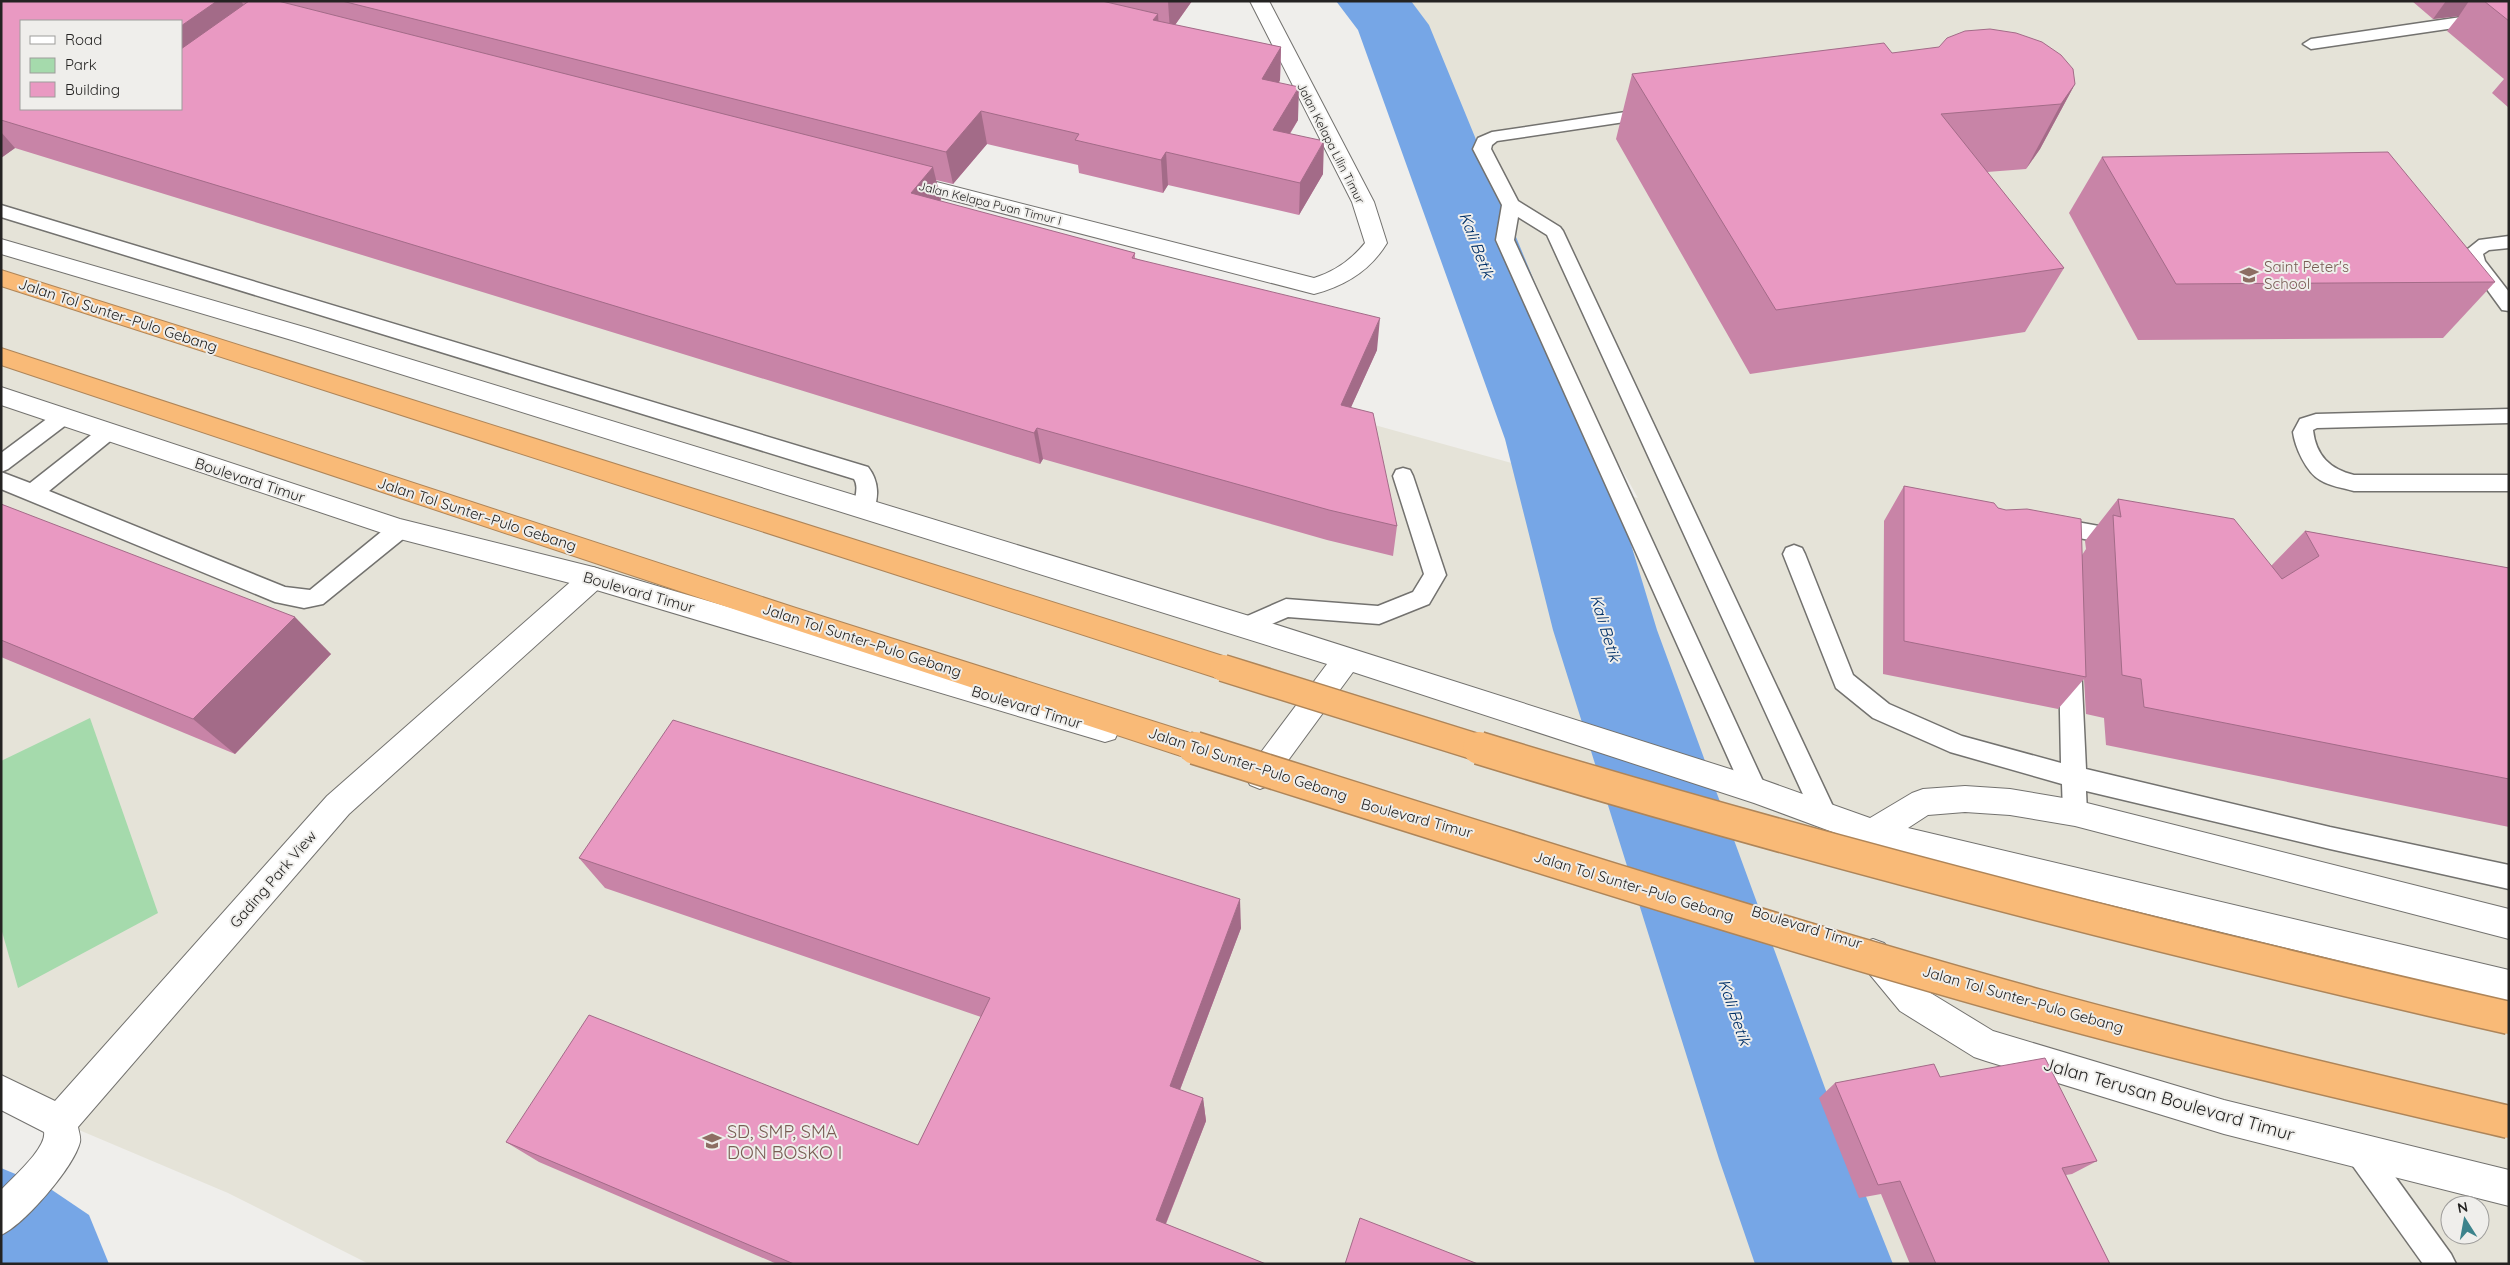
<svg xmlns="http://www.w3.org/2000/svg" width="2510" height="1265" font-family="Quicksand,sans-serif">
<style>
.built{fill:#e5e3d8;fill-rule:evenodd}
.green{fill:#a5daac}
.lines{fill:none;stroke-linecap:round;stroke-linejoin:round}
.river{fill:#76a6e6;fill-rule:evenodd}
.lane-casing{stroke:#73726f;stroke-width:3}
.street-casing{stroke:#73726f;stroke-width:2}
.secondary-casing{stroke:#73726f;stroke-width:2}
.highway-casing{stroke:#ae8559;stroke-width:2}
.lane{fill:#fff;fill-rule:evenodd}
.street{fill:#fff;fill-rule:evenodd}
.secondary{fill:#fff;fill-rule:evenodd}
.highway{fill:#f9ba77;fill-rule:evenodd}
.highway-bridge-far1-casing{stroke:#ae8559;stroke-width:29;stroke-linecap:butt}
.highway-bridge-casing{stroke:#ae8559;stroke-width:35;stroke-linecap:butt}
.highway-bridge-far1{stroke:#f9ba77;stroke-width:26}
.highway-bridge{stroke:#f9ba77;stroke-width:32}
.wall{fill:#c884a7}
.shaded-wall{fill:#a36b88}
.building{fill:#e999c2;stroke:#a36b88}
.labels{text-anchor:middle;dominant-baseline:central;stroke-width:4;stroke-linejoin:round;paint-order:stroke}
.far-street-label{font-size:12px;fill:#242322;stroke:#efeeeb}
.education-label{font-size:15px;fill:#785e54;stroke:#efeeeb;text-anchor:start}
.street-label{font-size:15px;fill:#242322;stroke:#efeeeb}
.water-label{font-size:16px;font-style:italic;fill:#003068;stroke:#efeeeb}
.near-street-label{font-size:18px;fill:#242322;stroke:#efeeeb}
.near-education-label{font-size:18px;fill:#785e54;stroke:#efeeeb;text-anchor:start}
</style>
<rect width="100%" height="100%" fill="#efeeeb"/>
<!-- built -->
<path class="built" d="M1362,1H2509V1264H369L228,1193L1,1097V44L21,109H181V94L1638,498L1425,120ZM2450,1205H2480V1235H2450Z"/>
<!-- green -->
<polygon class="green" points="90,718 158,913 18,988 1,928 1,761"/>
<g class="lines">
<!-- river -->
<g class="river">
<polygon points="1336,1 1411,1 1429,25 1599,439 1657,630 1851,1159 1893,1264 1755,1264 1719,1159 1553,630 1505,439 1358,30"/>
<polygon points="1,1168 49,1188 89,1215 109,1264 1,1264"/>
</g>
<!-- lane casing -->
<g class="lane-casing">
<g id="lane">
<polygon points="2509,10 2509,20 2311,49 2303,44 2311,39"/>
<polygon points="1652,108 1658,109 1660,113 1658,117 1497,141 1492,145 1491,149 1518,201 1560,227 1563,231 1838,817 1835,825 1826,828 1817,825 1547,235 1518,217 1514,240 1767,790 1764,798 1755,801 1746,798 1496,240 1502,205 1473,149 1478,138 1492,132"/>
<path d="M1,205L868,467C879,481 880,499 871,515L864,517L857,515C850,503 861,490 854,479L1,217Z"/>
<polygon points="2509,236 2509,248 2489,250 2483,254 2485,261 2509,292 2509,311 2502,310 2470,266 2464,252 2479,240"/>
<path d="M2509,409V423L2317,428L2313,430C2316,456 2330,469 2354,475H2509V491H2354C2343,488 2329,486 2320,480C2306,472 2295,447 2293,432L2300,419L2316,414Z"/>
<polygon points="63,410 70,412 73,417 70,422 8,469 1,472 1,453 56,412"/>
<polygon points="107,426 114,428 117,433 114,438 49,491 285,587 310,590 392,523 400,521 408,523 411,529 408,535 323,604 304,608 275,602 1,489 1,472 30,483 100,428"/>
<polygon points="1403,468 1410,470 1413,476 1446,575 1429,604 1379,624 1288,617 1246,635 1238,632 1235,626 1238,620 1286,599 1378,606 1413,592 1424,574 1393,476 1396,470"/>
<polygon points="2066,520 2121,530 2129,532 2132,538 2129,544 2121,546 2058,534 2055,528 2058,522"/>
<polygon points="1794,545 1802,548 1805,554 1853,675 1889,704 1962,736 2061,763 2059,664 2062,657 2070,654 2078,657 2081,664 2086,769 2330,827 2509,865 2509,889 2330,849 2086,791 2087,813 2084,821 2075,824 2066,821 2063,813 2062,784 1950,752 1873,718 1836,688 1783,554 1786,548"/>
<polygon points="2360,1138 2370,1142 2451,1254 2456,1264 2423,1264 2350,1162 2346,1152 2350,1142"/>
</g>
</g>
<!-- street casing -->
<g class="street-casing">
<g id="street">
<path d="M1250,1H1269L1374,202L1387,243C1370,271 1345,286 1314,294L893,185L890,180L893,175L901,173L1314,278C1334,272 1352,259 1365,243L1352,202Z"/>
<path d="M593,567L602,570L606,578L602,586L349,814L78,1127C79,1132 81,1138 80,1142C74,1167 24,1225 1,1235V1190C12,1178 47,1148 44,1132L1,1110V1075L55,1101L327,796L584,570Z"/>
</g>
</g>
<!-- secondary casing -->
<g class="secondary-casing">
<g id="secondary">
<polygon points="1,239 311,329 1246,615 1755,777 1870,818 1912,793 1923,789 1965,786 2010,789 2075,800 2509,909 2509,939 2075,826 2010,815 1965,812 1928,815 1908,828 2509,970 2509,1002 1873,847 1754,803 1353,672 1270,785 1260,789 1250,785 1245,776 1250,767 1327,664 295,341 1,254"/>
<polygon points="1,387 400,519 593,567 1105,718 1115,721 1119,730 1115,739 1105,742 593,589 400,539 1,405"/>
<polygon points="1873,939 1884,943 1924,989 1993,1031 2224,1100 2509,1170 2509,1206 2224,1134 1986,1061 1974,1057 1900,1011 1862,965 1857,954 1862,943"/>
</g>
</g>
<!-- highway casing -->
<g class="highway-casing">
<g id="highway">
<polygon points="1,270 1223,656 1233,660 1237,668 1233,676 1223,680 1,286"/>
<polygon points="1,348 796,608 1187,732 1197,736 1202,745 1197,754 1187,758 796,630 1,365"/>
</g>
</g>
<!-- lane -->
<use href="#lane" class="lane"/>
<!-- street -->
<use href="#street" class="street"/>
<!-- secondary -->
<use href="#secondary" class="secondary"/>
<!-- highway -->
<use href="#highway" class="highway"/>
<!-- highway-bridge-far1 casing -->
<g class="highway-bridge-far1-casing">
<g id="highway-bridge-far1">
<polyline points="1223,668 1483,749"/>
<polyline points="1187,745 1199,749"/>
</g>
</g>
<!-- highway-bridge casing -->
<g class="highway-bridge-casing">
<g id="highway-bridge">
<path d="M1195,748C1474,836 1753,926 2036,1005C2192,1048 2351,1085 2509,1122"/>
<path d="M1479,748C1819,852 2162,939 2509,1018"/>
</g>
</g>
<!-- highway-bridge-far1 -->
<use href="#highway-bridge-far1" class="highway-bridge-far1"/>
<!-- highway-bridge -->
<use href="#highway-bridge" class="highway-bridge"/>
</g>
<!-- wall -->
<g class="wall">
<polygon points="1,1 282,1 281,2 283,2 282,1 1192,1 1175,25 1281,47 1280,80 1279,83 1298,120 1290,134 1323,174 1299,215 1168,185 1163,193 1079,173 1078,165 987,144 953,184 936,180 941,200 939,201 1135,253 1135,258 1377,350 1351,407 1397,526 1393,556 1327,540 1043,459 1040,464 15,148 1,158"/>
<polygon points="2412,1 2509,1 2509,108 2492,93 2504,79 2447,31 2459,16 2433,19"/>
<polygon points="1892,53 2075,84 2040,149 2026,169 1987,172 2064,268 2025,332 1750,374 1616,139 1632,74"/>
<polygon points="2102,157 2495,282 2443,338 2138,340 2069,213"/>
<polygon points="1904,486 1998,508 2082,555 2086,549 2085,541 2118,499 2271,566 2305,531 2509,568 2509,827 2106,745 2104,718 2086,714 2084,679 2058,709 1883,674 1884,521"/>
<polygon points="1,504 331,654 235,754 1,657"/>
<polygon points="579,858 1241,928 1180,1090 1203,1098 1206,1121 1166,1224 1266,1264 777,1264 539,1162 506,1142 918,1145 981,1017 605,888"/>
<polygon points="1940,1077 2097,1161 2072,1174 2066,1175 2110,1264 1910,1264 1881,1194 1859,1198 1819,1098 1835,1083"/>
</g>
<!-- shaded-wall -->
<g class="shaded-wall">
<polygon points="217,1 241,1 254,22 181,74 181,26"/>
<polygon points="1168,1 1192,1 1170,32"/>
<polygon points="2446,1 2469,1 2459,16 2433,19"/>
<polygon points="1158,14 1160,46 1153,20"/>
<polygon points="1281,47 1280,80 1261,112 1262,79"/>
<polygon points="2075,84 2040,149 2026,169 2061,104"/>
<polygon points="1299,87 1298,120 1272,162 1273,130"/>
<polygon points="981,111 987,144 953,184 946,152"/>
<polygon points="1,132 15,148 1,158"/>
<polygon points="1324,141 1323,174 1299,215 1300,183"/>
<polygon points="1166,152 1168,185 1163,193 1161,160"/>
<polygon points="933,167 941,200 919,226 911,193"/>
<polygon points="1380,318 1377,350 1338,436 1341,405"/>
<polygon points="1037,428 1043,459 1040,464 1034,433"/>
<polygon points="295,617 331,654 235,754 193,719"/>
<polygon points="1240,899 1241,928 1173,1108 1170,1086"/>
<polygon points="1203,1098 1206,1121 1160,1238 1156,1220"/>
</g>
<!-- building -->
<g class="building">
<polygon points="1,1 217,1 181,26 181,21 21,21 21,109 181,109 181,49 249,1 278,1 933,167 911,193 1135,253 1132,258 1380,318 1341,405 1373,413 1397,526 1329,510 1037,428 1034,433 1,120"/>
<polygon points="342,1 1102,1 1158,14 1153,20 1281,47 1262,79 1299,87 1273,130 1324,141 1300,183 1166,152 1161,160 1075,140 1079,134 981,111 946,152"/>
<polygon points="2484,1 2509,1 2509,21"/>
<polygon points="1990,29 2016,33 2042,42 2061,55 2073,69 2075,84 2061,104 1941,114 2064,268 1776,310 1632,74 1884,43 1892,53 1939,47 1947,38 1965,31"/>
<polygon points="2388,152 2495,282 2176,284 2102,157"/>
<polygon points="1904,486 1994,503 1998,508 2006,510 2027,509 2081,519 2086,677 1904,641"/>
<polygon points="2118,499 2234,519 2282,579 2319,556 2305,531 2509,568 2509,779 2144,707 2141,679 2122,675 2113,515 2121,517"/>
<polygon points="1,504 295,617 193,719 1,640"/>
<polygon points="673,720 1240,899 1170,1086 1203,1098 1156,1220 1266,1264 794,1264 506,1142 589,1015 918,1145 990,998 579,858"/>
<polygon points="2045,1058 2097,1161 2062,1168 2110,1264 1936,1264 1900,1181 1878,1185 1835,1083 1934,1064 1940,1077"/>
<polygon points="1360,1218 1478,1264 1345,1264"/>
</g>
<!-- icons -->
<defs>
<g id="school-bare" transform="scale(1.5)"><path d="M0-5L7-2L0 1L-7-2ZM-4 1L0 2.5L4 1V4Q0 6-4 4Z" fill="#8d6e63" stroke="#efeeeb" stroke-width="2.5" paint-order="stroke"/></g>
</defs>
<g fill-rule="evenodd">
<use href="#school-bare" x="2249" y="275"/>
<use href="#school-bare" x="712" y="1141"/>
</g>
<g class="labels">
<!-- far-street labels -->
<g class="far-street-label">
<text transform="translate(1331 143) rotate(63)">Jalan Kelapa Lilin Timur</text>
<text transform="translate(990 203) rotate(14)">Jalan Kelapa Puan Timur I</text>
</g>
<!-- education labels -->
<g class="education-label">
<text x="2264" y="266">Saint Peter's<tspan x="2264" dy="17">School</tspan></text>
</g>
<!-- street labels -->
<g class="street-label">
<text transform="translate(118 315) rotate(18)">Jalan Tol Sunter–Pulo Gebang</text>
<text transform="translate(250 480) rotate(18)">Boulevard Timur</text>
<text transform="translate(477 514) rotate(18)">Jalan Tol Sunter–Pulo Gebang</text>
<text transform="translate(639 592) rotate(16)">Boulevard Timur</text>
<text transform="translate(862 640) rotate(18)">Jalan Tol Sunter–Pulo Gebang</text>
<text transform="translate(1027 707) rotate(17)">Boulevard Timur</text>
<text transform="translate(1248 764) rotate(18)">Jalan Tol Sunter–Pulo Gebang</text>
<text transform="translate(1417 818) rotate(15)">Boulevard Timur</text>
<text transform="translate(273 879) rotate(-49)">Gading Park View</text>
<text transform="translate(1634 886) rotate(17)">Jalan Tol Sunter–Pulo Gebang</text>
<text transform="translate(1807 927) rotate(17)">Boulevard Timur</text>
<text transform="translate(2023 999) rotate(16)">Jalan Tol Sunter–Pulo Gebang</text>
</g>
<!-- water labels -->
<g class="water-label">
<text transform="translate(1477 245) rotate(69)">Kali Betik</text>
<text transform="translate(1606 628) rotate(73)">Kali Betik</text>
<text transform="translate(1735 1012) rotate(71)">Kali Betik</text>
</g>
<!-- near-street labels -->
<g class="near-street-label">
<text transform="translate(2169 1099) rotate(16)">Jalan Terusan Boulevard Timur</text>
</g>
<!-- near-education labels -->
<g class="near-education-label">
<text x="727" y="1131">SD, SMP, SMA<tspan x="727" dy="21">DON BOSKO I</tspan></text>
</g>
</g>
<!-- border -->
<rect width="2510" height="1265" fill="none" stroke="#242322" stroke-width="5"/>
<!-- legend -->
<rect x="20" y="20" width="162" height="90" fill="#efeeeb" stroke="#9e9d9b"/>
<rect x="30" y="36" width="25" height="8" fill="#ffffff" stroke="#9e9d9b"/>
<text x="65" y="45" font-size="15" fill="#242322">Road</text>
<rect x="30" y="58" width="25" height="15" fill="#a5daac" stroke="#9e9d9b"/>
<text x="65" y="70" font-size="15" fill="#242322">Park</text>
<rect x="30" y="82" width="25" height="15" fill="#e999c2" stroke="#9e9d9b"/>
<text x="65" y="95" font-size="15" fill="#242322">Building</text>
<!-- north arrow -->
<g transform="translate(2465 1220) rotate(349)"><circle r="24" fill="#efeeeb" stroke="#9e9d9b"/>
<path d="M0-4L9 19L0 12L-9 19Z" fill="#3c838c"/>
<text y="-8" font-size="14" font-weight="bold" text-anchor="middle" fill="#242322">N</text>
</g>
</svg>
